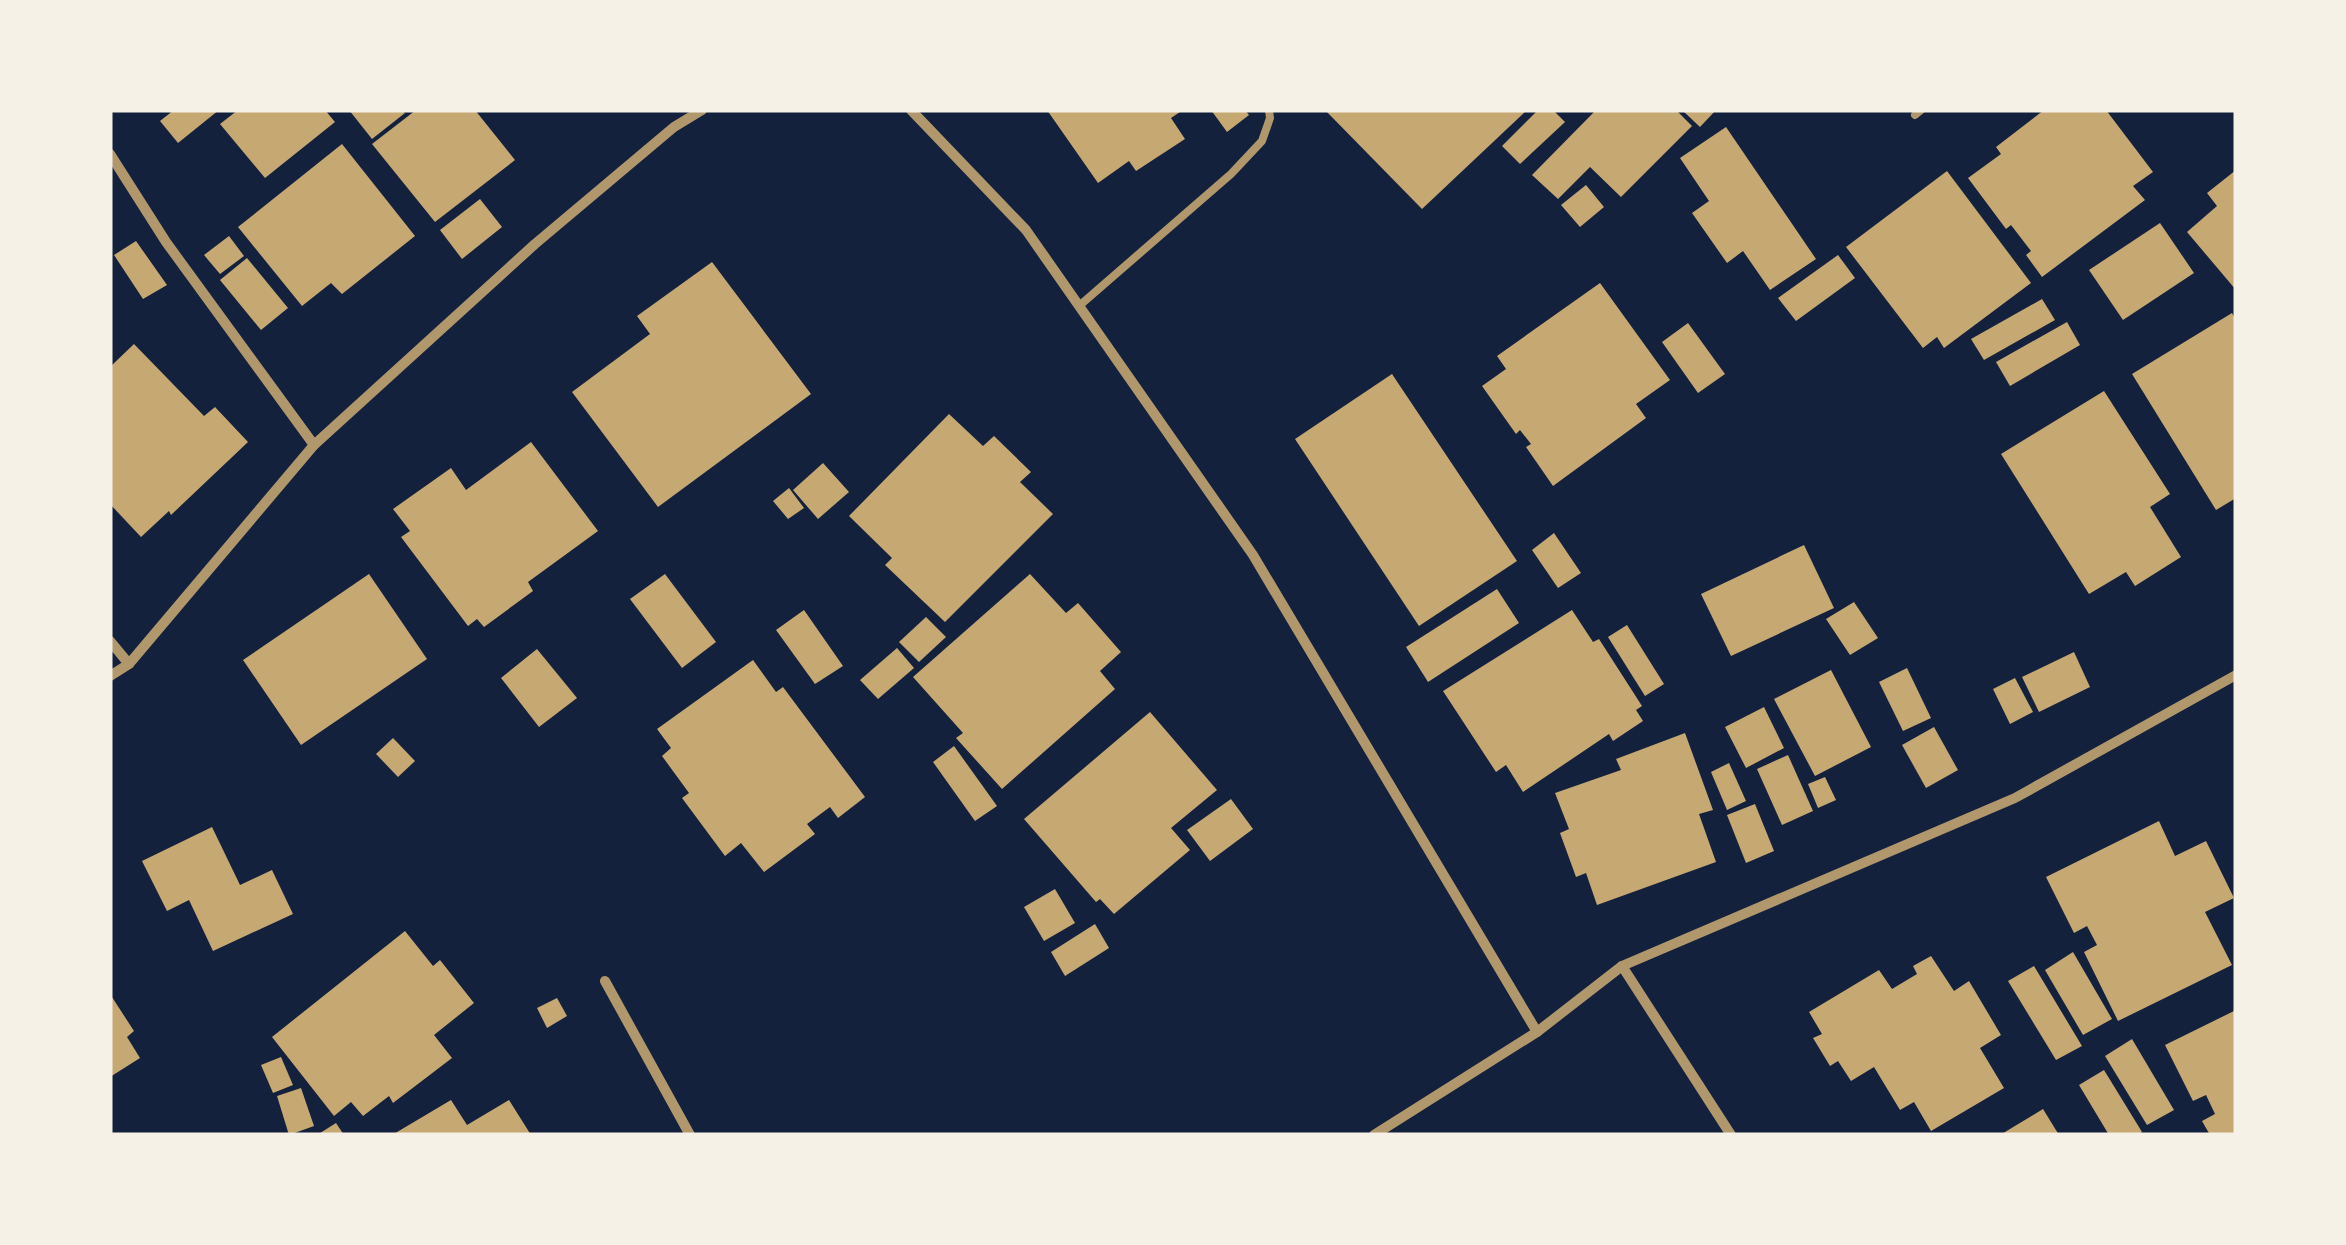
<svg xmlns="http://www.w3.org/2000/svg" width="2346" height="1245" font-family="Montserrat,sans-serif">
<style>
.building{fill:#c6a872}
.lines{fill:none;stroke-linecap:round;stroke-linejoin:round}
.service{stroke:#b1986c;stroke-width:8}
.minor{stroke:#b1986c;stroke-width:10}
</style>
<rect width="100%" height="100%" fill="#14213d"/>
<!-- building -->
<g class="building">
<polygon points="174,110 219,110 178,143 160,121"/>
<polygon points="238,110 325,110 335,122 265,178 220,124"/>
<polygon points="349,110 402,110 405,113 372,139"/>
<polygon points="416,110 475,110 515,160 435,222 372,144"/>
<polygon points="1047,110 1183,110 1171,118 1185,139 1136,171 1129,161 1098,183"/>
<polygon points="1211,110 1245,110 1249,115 1227,132"/>
<polygon points="1325,110 1527,110 1422,209"/>
<polygon points="1538,110 1553,110 1565,122 1520,164 1502,146"/>
<polygon points="1596,110 1676,110 1692,126 1621,197 1590,167 1558,199 1532,175"/>
<polygon points="1682,110 1716,110 1700,127"/>
<polygon points="2044,110 2106,110 2153,172 2133,186 2145,200 2042,277 2026,255 2031,251 2011,225 2006,229 1968,178 2001,154 1996,147"/>
<polygon points="1726,127 1816,259 1770,290 1743,251 1727,263 1692,213 1709,201 1680,158"/>
<polygon points="342,144 415,236 342,294 331,283 302,306 238,227"/>
<polygon points="2236,170 2236,290 2187,232 2217,206 2207,193"/>
<polygon points="1947,171 2031,283 1944,348 1937,337 1923,348 1846,247"/>
<polygon points="1586,185 1604,207 1580,227 1561,205"/>
<polygon points="480,199 502,227 462,259 440,230"/>
<polygon points="2160,223 2194,273 2123,320 2089,270"/>
<polygon points="229,236 244,256 220,274 204,255"/>
<polygon points="136,241 167,285 143,299 114,255"/>
<polygon points="1838,255 1855,278 1796,321 1778,298"/>
<polygon points="247,258 288,308 261,330 220,280"/>
<polygon points="712,262 811,394 658,507 572,392 650,334 637,316"/>
<polygon points="1600,283 1670,380 1636,404 1646,418 1553,486 1526,447 1531,444 1520,430 1516,434 1482,386 1506,369 1497,356"/>
<polygon points="2042,299 2055,320 1984,360 1971,339"/>
<polygon points="2232,313 2236,320 2236,498 2216,510 2132,374"/>
<polygon points="2067,322 2080,345 2010,386 1996,362"/>
<polygon points="1688,323 1725,374 1698,393 1662,342"/>
<polygon points="134,344 204,416 215,407 248,442 171,515 169,511 141,537 110,504 110,367"/>
<polygon points="1392,374 1517,561 1419,626 1295,439"/>
<polygon points="2104,391 2170,494 2150,507 2181,557 2135,586 2126,572 2089,594 2001,454"/>
<polygon points="949,414 983,446 994,436 1031,472 1020,482 1053,514 945,622 885,565 892,558 849,516"/>
<polygon points="531,442 598,531 528,582 533,591 484,627 477,619 468,626 401,537 410,531 393,509 451,468 466,490"/>
<polygon points="823,463 849,492 818,519 793,490"/>
<polygon points="789,488 804,508 788,519 773,501"/>
<polygon points="1554,533 1581,573 1558,588 1532,550"/>
<polygon points="1804,545 1834,608 1731,656 1701,594"/>
<polygon points="369,574 427,659 301,745 243,660"/>
<polygon points="665,574 716,642 682,668 630,599"/>
<polygon points="1030,574 1066,613 1078,603 1121,652 1100,671 1115,689 1002,789 956,738 963,733 913,677"/>
<polygon points="1497,589 1519,623 1428,682 1406,647"/>
<polygon points="1854,602 1878,638 1850,655 1826,619"/>
<polygon points="804,610 843,666 815,684 776,630"/>
<polygon points="1572,610 1593,642 1599,639 1642,706 1636,710 1643,721 1613,741 1609,734 1523,792 1506,765 1496,772 1443,691"/>
<polygon points="926,617 946,637 919,662 899,642"/>
<polygon points="1627,625 1664,684 1645,696 1608,637"/>
<polygon points="897,648 914,668 878,699 860,680"/>
<polygon points="537,649 577,698 539,727 501,678"/>
<polygon points="2074,652 2090,687 2039,712 2022,677"/>
<polygon points="753,660 776,692 783,687 865,797 838,818 830,807 807,824 815,834 764,872 741,843 725,856 682,798 689,793 662,756 671,748 657,729"/>
<polygon points="1907,668 1931,718 1903,731 1879,682"/>
<polygon points="1831,670 1871,747 1815,776 1774,699"/>
<polygon points="2015,678 2033,712 2010,724 1993,689"/>
<polygon points="1764,707 1784,748 1746,768 1725,727"/>
<polygon points="1150,712 1217,790 1171,828 1190,850 1114,914 1100,899 1096,902 1024,819"/>
<polygon points="1934,727 1958,770 1926,788 1902,745"/>
<polygon points="1685,733 1713,810 1699,814 1716,862 1597,905 1586,873 1576,877 1560,833 1569,829 1555,793 1621,770 1616,759"/>
<polygon points="393,738 415,761 398,777 376,754"/>
<polygon points="954,746 997,806 975,821 933,762"/>
<polygon points="1788,755 1813,811 1782,825 1757,769"/>
<polygon points="1729,763 1746,801 1727,810 1711,772"/>
<polygon points="1825,777 1836,800 1818,808 1808,784"/>
<polygon points="1231,799 1253,829 1210,861 1187,830"/>
<polygon points="1755,804 1774,851 1746,863 1727,815"/>
<polygon points="2159,821 2175,856 2206,841 2234,898 2205,912 2232,965 2118,1021 2084,952 2097,945 2087,926 2074,933 2046,877"/>
<polygon points="212,827 240,885 272,870 293,914 213,951 189,900 167,911 142,861"/>
<polygon points="1055,889 1075,923 1044,941 1024,907"/>
<polygon points="1095,924 1109,948 1065,976 1051,952"/>
<polygon points="405,931 433,966 440,960 474,1003 434,1035 452,1058 393,1103 389,1096 363,1116 351,1102 334,1116 272,1037"/>
<polygon points="2073,952 2112,1019 2083,1035 2045,970"/>
<polygon points="1931,956 1954,991 1969,981 2001,1035 1980,1048 2004,1088 1931,1131 1914,1102 1900,1110 1874,1067 1851,1081 1838,1061 1830,1066 1813,1038 1822,1034 1809,1012 1879,970 1892,989 1917,974 1913,966"/>
<polygon points="2034,966 2082,1046 2056,1060 2008,981"/>
<polygon points="110,994 134,1031 127,1037 140,1058 110,1077"/>
<polygon points="557,998 567,1016 547,1028 537,1008"/>
<polygon points="2236,1010 2236,1135 2210,1135 2202,1121 2215,1114 2206,1095 2193,1101 2165,1045"/>
<polygon points="2132,1039 2174,1110 2147,1125 2105,1056"/>
<polygon points="281,1057 293,1085 273,1093 261,1065"/>
<polygon points="2104,1070 2142,1132 2137,1135 2109,1135 2079,1085"/>
<polygon points="301,1088 314,1126 289,1135 277,1096"/>
<polygon points="451,1100 467,1125 509,1100 531,1135 392,1135"/>
<polygon points="2043,1109 2059,1135 2000,1135"/>
<polygon points="336,1123 344,1135 317,1135"/>
</g>
<g class="lines">
<!-- service -->
<g class="service">
<polyline points="1915,115 1921,110"/>
<polyline points="1079,306 1231,174 1262,141 1270,118 1269,110"/>
</g>
<!-- minor -->
<g class="minor">
<polyline points="911,110 1026,230 1253,555 1537,1032"/>
<polyline points="110,154 166,242 314,445"/>
<polyline points="110,641 129,664"/>
<polyline points="110,676 129,664 314,445 535,244 674,127 702,110"/>
<polyline points="1622,966 1731,1135"/>
<polyline points="605,981 690,1135"/>
<polyline points="1374,1135 1537,1032 1622,966 2015,798 2236,675"/>
</g>
</g>
<!-- border -->
<rect width="2346" height="1245" fill="none" stroke="#f6f1e7" stroke-width="225"/>
</svg>
